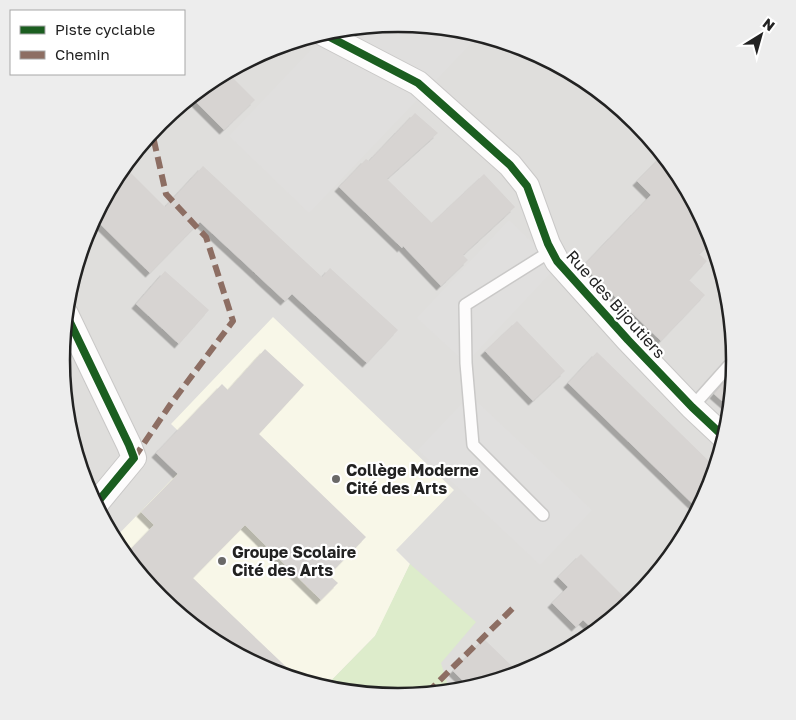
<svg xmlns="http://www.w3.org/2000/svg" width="796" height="720" font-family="'Golos Text',sans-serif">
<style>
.residential{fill:#dfdedc}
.education{fill:#f8f7e8}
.grass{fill:#ddeccb}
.parking{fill:#e0dfde}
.building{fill:#d7d4d2;filter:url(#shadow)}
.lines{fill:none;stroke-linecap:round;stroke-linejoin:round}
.service-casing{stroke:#c9c8c7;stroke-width:14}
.minor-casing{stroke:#c9c8c7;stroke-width:26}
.service{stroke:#fdfcfc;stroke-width:11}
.minor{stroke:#fdfcfc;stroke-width:24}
.quiet{stroke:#8d6e63;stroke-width:6;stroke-dasharray:12 6;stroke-linecap:butt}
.cycleway-casing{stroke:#fff;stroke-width:11}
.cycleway{stroke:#1b5e20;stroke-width:8}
.poi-dot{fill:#6a6968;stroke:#fff;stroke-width:2}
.labels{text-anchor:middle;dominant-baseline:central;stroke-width:4.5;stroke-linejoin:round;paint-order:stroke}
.street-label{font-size:16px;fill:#222;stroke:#fff}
.poi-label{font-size:16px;font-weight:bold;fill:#222;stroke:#fff;text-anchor:start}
.rim{fill:none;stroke:#222;stroke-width:2.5}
</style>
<defs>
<filter id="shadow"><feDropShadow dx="-4.5" dy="4.5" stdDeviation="0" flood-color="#0004"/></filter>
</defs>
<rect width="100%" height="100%" fill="#f0eeeb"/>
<!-- residential -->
<circle class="residential" cx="398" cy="360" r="335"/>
<!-- education -->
<polygon class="education" points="273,317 454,490 396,550 410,564 381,625 375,636 325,687 269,671 211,639 160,598 118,547 114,539 199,451 171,424"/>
<!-- grass -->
<polygon class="grass" points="410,564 476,622 441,663 449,689 452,691 398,696 332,690 325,687 375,636"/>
<!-- parking -->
<g class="parking">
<polygon points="398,24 464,30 479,35 309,213 229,136 329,31"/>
<polygon points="509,220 557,266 466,363 417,318"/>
<polygon points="470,395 592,510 540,565 418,450"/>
</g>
<!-- building -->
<g class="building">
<polygon points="227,72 255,100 224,130 191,97 211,80"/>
<polygon points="415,113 438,133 387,179 432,223 484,174 515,207 463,255 468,260 441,286 403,246 402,248 339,187 366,159 369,161"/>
<polygon points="663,155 678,173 709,232 712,241 699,254 707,261 689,280 705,295 661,341 583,266 651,195 637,181"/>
<polygon points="124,166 165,207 203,166 322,277 330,268 398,330 367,363 292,294 285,301 200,222 150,273 94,218 119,173"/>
<polygon points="165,271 209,310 179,344 136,304"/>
<polygon points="517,321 565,371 533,401 485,351"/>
<polygon points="265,349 304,385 259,434 366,537 329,575 338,583 321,600 245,525 193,578 300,680 269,671 211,639 160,598 125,555 154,525 141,512 178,474 156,453 222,384 228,390"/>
<polygon points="597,352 715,467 709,489 698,509 568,383"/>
<polygon points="733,372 731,392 730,408 714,394"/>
<polygon points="581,554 630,603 595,631 583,620 576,627 552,603 568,587 558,577"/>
<polygon points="484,639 519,673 470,688 453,671"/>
</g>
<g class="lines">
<!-- service casing -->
<g class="service-casing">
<g id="service">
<polyline points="692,407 734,360"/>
<polyline points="543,515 473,445 466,363 465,305 551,251"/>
</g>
</g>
<!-- minor casing -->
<g class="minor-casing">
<g id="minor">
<polyline points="322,33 418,83 510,165 527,186 548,244 557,261 628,340 692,407 724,437"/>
<polyline points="66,314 129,445 134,458 96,504"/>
</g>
</g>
<!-- service -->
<use href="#service" class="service"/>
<!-- minor -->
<use href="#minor" class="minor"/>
<!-- quiet -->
<g class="quiet">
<polyline points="134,458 170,405 233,321 206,237 166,194 152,132"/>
<polyline points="427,693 513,608"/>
</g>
<!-- cycleway casing -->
<g class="cycleway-casing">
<g id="cycleway">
<polyline points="322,33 418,83 510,165 527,186 548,244 557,261 628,340 692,407 724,437"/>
<polyline points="66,314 129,445 134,458 96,504"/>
</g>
</g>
<!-- cycleway -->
<use href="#cycleway" class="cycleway"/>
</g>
<!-- markers -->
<g class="poi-dot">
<circle cx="336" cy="479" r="5"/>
<circle cx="222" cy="561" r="5"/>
</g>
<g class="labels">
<!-- street labels -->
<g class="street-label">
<text transform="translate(616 304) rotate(48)">Rue des Bijoutiers</text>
</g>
<!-- poi labels -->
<g class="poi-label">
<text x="346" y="470">Collège Moderne<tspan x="346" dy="18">Cité des Arts</tspan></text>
<text x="232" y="552">Groupe Scolaire<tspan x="232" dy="18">Cité des Arts</tspan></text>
</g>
</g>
<!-- crop -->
<path d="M0 0H796V720H0ZM70 360a328 328 0 1 1 656 0a328 328 0 1 1-656 0Z" fill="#ededed" fill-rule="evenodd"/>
<path class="rim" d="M70 360a328 328 0 1 1 656 0a328 328 0 1 1-656 0Z"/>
<!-- legend -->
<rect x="10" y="10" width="175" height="65" fill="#ffffff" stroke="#a7a7a7"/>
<rect x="20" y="26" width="25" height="8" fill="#1b5e20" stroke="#a7a7a7"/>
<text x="55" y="35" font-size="15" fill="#222222">Piste cyclable</text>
<rect x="20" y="51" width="25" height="8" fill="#8d6e63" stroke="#a7a7a7"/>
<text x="55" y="60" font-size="15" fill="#222222">Chemin</text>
<!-- north arrow -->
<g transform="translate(761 35) rotate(37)" stroke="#ffffff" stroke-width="4" paint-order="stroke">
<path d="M0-4L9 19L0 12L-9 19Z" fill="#222222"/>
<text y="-8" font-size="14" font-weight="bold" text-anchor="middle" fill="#222222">N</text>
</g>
</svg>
